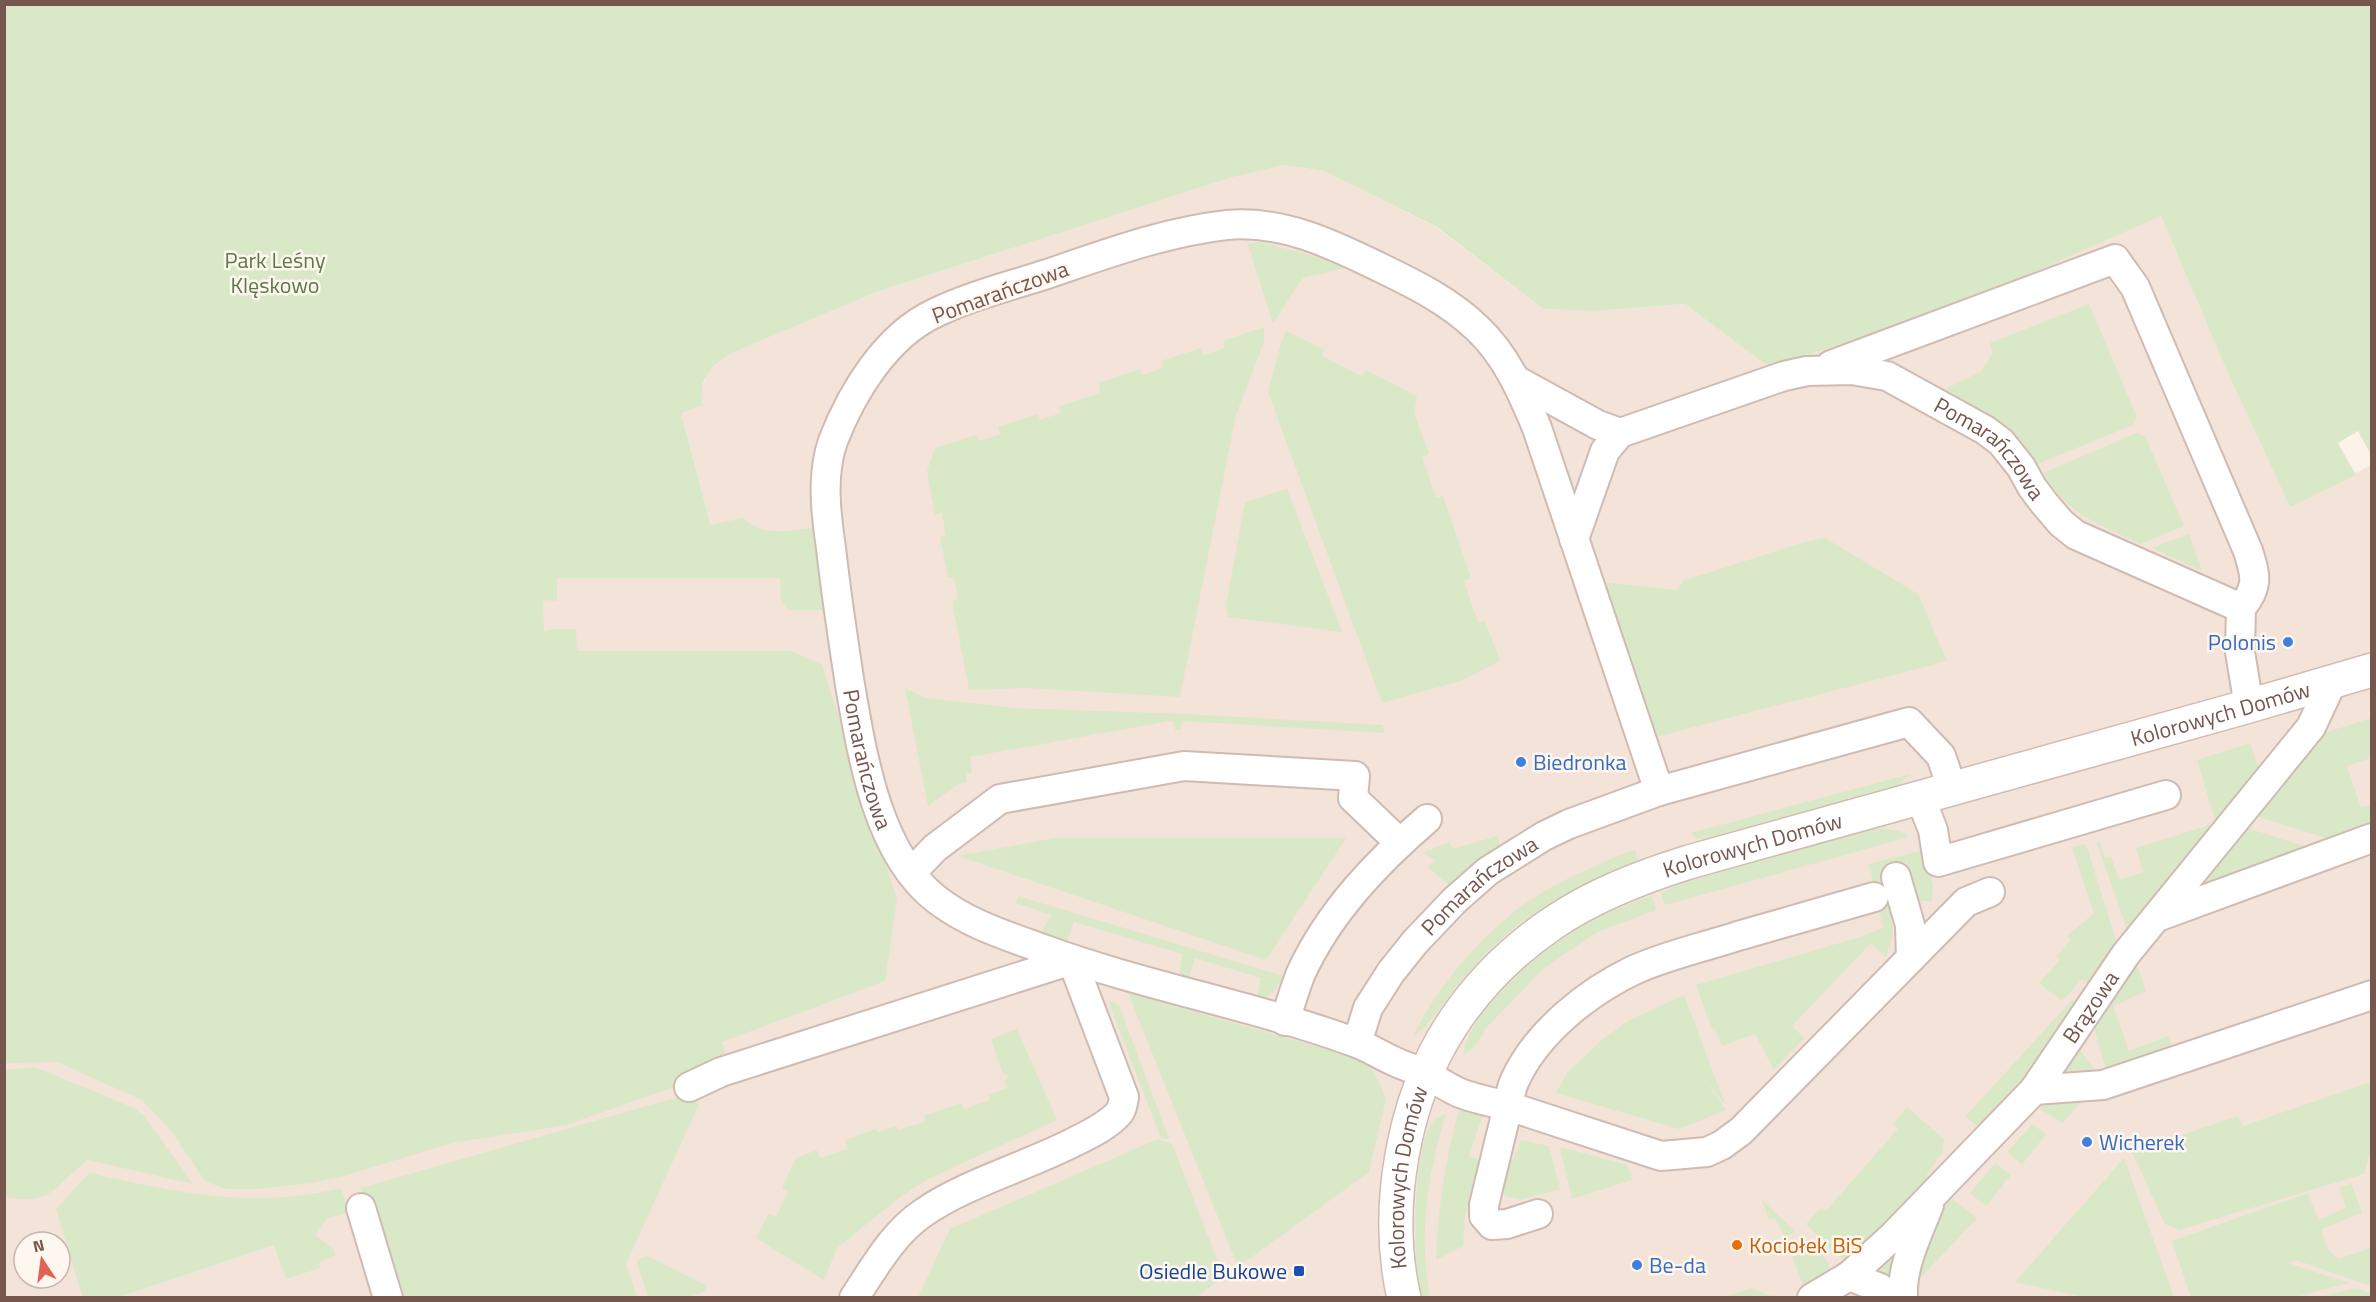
<svg xmlns="http://www.w3.org/2000/svg" width="2376" height="1302" font-family="'Titillium Web',sans-serif">
<style>
.residential{fill:#f3e3d8;fill-rule:evenodd}
.green{fill:#d9e9c8}
.lines{fill:none;stroke-linecap:round;stroke-linejoin:round}
.street-casing{stroke:#cfbbb2;stroke-width:32}
.secondary-casing{stroke:#d2bbb0;stroke-width:36}
.street{stroke:#fff;stroke-width:28}
.secondary{stroke:#fff;stroke-width:33}
.shop-dot{fill:#3f7fe0;stroke:#fef7f0;stroke-width:2}
.food-dot{fill:#e8710a;stroke:#fef7f0;stroke-width:2}
.transit-dot{fill:#1a4fb4;stroke:#fef7f0;stroke-width:2}
.labels{text-anchor:middle;dominant-baseline:central;stroke-width:5;stroke-linejoin:round;paint-order:stroke}
.park-label{font-size:22px;fill:#5c7a46;stroke:#fef7f0}
.street-label{font-size:22px;fill:#75574e;stroke:#fef7f0}
.shop-label{font-size:22px;fill:#366cbe;stroke:#fef7f0;text-anchor:start}
.food-label{font-size:22px;fill:#c56008;stroke:#fef7f0;text-anchor:start}
.transit-label{font-size:22px;fill:#164399;stroke:#fef7f0;text-anchor:end}
</style>
<rect width="100%" height="100%" fill="#fcf2e9"/>
<!-- residential -->
<path class="residential" d="M1284,165L1324,171L1436,227L1543,309L1593,311L1685,304L1770,368L1977,298L2161,216L2226,369L2290,507L2371,465V1297H5L4,684L711,524L681,413L701,392L707,374L720,359L734,352L879,291L1230,178ZM24,1242H60V1278H24Z"/>
<!-- green -->
<g class="green">
<path d="M5,5H2371V455L2358,431L2338,443L2356,475L2290,507L2226,369L2161,216L1977,298L1770,368L1685,304L1593,311L1543,309L1437,227L1324,171L1284,165L1230,178L879,291L734,352C711,364 699,378 702,405L681,413L711,525L743,518C763,538 794,530 821,527L833,610H789L781,600L780,578H557V601L543,600L544,632L552,629H576L577,651H792L822,665L897,899L885,981L722,1042L728,1064L680,1085L566,1125L452,1143L344,1176L311,1183L258,1189H225L205,1181L172,1132L142,1100L57,1062L5,1063Z"/>
<polygon points="1260,242 1326,259 1347,268 1305,277 1301,280 1273,324 1248,244"/>
<path d="M2089,304L2137,417L2133,425L2037,464C2017,429 1979,410 1945,389L1980,372L1993,353L1990,343Z"/>
<polygon points="1264,327 1264,342 1236,415 1180,697 1026,688 969,690 952,601 958,599 954,577 948,578 940,537 946,536 942,513 935,515 927,471 935,448 976,435 979,441 1000,434 998,427 1038,414 1040,420 1061,413 1060,406 1100,393 1099,383 1140,369 1142,375 1163,368 1161,361 1201,348 1204,355 1225,348 1223,341"/>
<polygon points="1286,331 1325,350 1322,356 1362,376 1366,370 1417,396 1414,413 1429,454 1422,457 1436,498 1443,496 1471,578 1464,581 1478,623 1485,621 1500,661 1460,681 1382,703 1268,392 1280,347"/>
<path d="M2137,433L2145,436L2184,526L2140,544C2097,523 2069,516 2043,473Z"/>
<polygon points="1287,489 1342,632 1228,617 1226,606 1245,502"/>
<polygon points="2189,534 2202,571 2152,548"/>
<polygon points="1825,538 1918,594 1947,661 1656,737 1599,582 1678,590 1683,581 1801,543"/>
<polygon points="905,688 926,698 1014,708 1184,714 1383,725 1384,733 1182,721 1181,730 1175,730 1173,721 1170,721 970,757 972,773 966,774 967,782 957,785 928,806"/>
<polygon points="2371,718 2371,758 2347,766 2361,808 2371,805 2371,822 2326,838 2256,816 2318,735"/>
<polygon points="2250,743 2261,775 2130,938 2097,843 2100,842 2105,858 2111,857 2119,880 2143,872 2136,848 2216,823 2197,760"/>
<polygon points="1910,774 1898,786 1707,840 1696,838 1691,833"/>
<polygon points="2244,827 2304,846 2191,891"/>
<polygon points="1884,828 1902,832 1909,837 1665,905 1661,893 1686,881 1867,830"/>
<polygon points="1497,836 1500,844 1449,885 1428,867 1435,861 1424,852 1449,842 1453,849"/>
<polygon points="1055,838 1346,838 1266,960 958,856"/>
<polygon points="2086,844 2120,953 2094,990 2082,979 2062,1001 2039,983 2060,960 2057,956 2071,940 2067,936 2094,913 2072,847"/>
<path d="M1635,849L1638,860C1579,885 1523,913 1479,961C1468,973 1456,986 1446,1000C1435,1014 1427,1027 1413,1037C1438,983 1491,923 1543,892C1572,875 1604,862 1635,849Z"/>
<polygon points="1920,851 1933,884 1932,901 1918,901 1907,862 1884,870 1893,913 1893,935 1886,958 1871,943 1792,1026 1804,1038 1774,1070 1755,1034 1722,1046 1715,1028 1712,1029 1696,985 1860,937 1883,928 1869,864"/>
<path d="M1018,896L1284,976C1278,987 1271,999 1257,998L1261,978L1195,958L1189,977L1180,975L1182,954L1074,922L1067,941L1040,935L1051,915L1016,903Z"/>
<path d="M1652,896L1656,910L1597,932L1544,968L1488,1026L1473,1049L1463,1055C1469,1014 1522,966 1556,943C1584,923 1619,906 1652,896Z"/>
<polygon points="2136,962 2146,991 2113,1006 2129,1051 2168,1036 2172,1046 2107,1073 2093,1025"/>
<polygon points="1128,993 1364,1060 1376,1075 1386,1099 1369,1172 1238,1267"/>
<polygon points="1684,995 1725,1104 1703,1077 1726,1110 1679,1129 1556,1093 1567,1073 1602,1040 1628,1021"/>
<polygon points="2072,1000 2079,1004 2074,1015 1981,1128 1965,1117"/>
<polygon points="1111,1001 1119,1005 1169,1139 1161,1138 1109,1003"/>
<polygon points="1017,1029 1057,1120 928,1179 899,1198 837,1248 824,1280 756,1238 768,1214 776,1217 788,1192 782,1188 796,1158 817,1150 820,1158 848,1149 845,1140 876,1129 878,1132 897,1126 898,1130 925,1122 924,1116 961,1103 964,1109 990,1100 988,1095 1007,1088 1005,1081 1008,1076 1002,1072 991,1039"/>
<polygon points="2079,1048 2094,1069 2083,1081 2059,1074"/>
<path d="M35,1067L134,1108L144,1116L193,1184L88,1160C53,1185 55,1206 5,1197V1070Z"/>
<polygon points="2371,1082 2371,1150 2364,1174 2179,1230 2165,1224 2132,1152 2238,1116 2243,1126"/>
<polygon points="2054,1091 2080,1103 2063,1123 2040,1109"/>
<polygon points="685,1095 699,1104 626,1264 637,1297 396,1297 361,1188"/>
<polygon points="1907,1107 1944,1139 1942,1153 1927,1174 1929,1192 1846,1260 1839,1257 1806,1224 1821,1208 1826,1211 1898,1129 1893,1124"/>
<path d="M1471,1109L1483,1114L1469,1156L1480,1160L1474,1191L1465,1215L1463,1246L1436,1260C1438,1208 1445,1160 1459,1111Z"/>
<path d="M1446,1113C1428,1170 1418,1238 1430,1297H1422C1412,1262 1412,1155 1431,1124C1434,1119 1441,1116 1446,1113Z"/>
<polygon points="2032,1124 2046,1134 2022,1165 2007,1152"/>
<polygon points="1158,1139 1172,1144 1224,1277 1196,1297 918,1297 950,1229"/>
<polygon points="1521,1140 1549,1146 1560,1189 1520,1200 1505,1196 1501,1188"/>
<polygon points="1560,1147 1628,1165 1632,1180 1572,1199"/>
<polygon points="2124,1158 2174,1297 2147,1297 2146,1295 2138,1298 2083,1297 2015,1282"/>
<polygon points="1995,1163 2011,1175 1986,1206 1970,1193"/>
<path d="M89,1173C177,1192 251,1210 341,1188L349,1213L327,1218L315,1235L333,1248L335,1255L319,1263L320,1268L286,1279L274,1245L119,1297L83,1298L56,1209Z"/>
<polygon points="2351,1183 2362,1213 2321,1229 2327,1249 2338,1259 2371,1248 2371,1286 2296,1260 2288,1263 2349,1283 2295,1297 2191,1297 2172,1241 2308,1193 2318,1220 2346,1208 2339,1188"/>
<polygon points="1950,1198 1977,1218 1920,1278 1927,1241"/>
<polygon points="1762,1200 1795,1231 1786,1239 1775,1218 1769,1220"/>
<path d="M1803,1238C1813,1247 1830,1257 1830,1271L1804,1288L1790,1250Z"/>
<polygon points="1904,1239 1902,1272 1876,1279 1871,1272"/>
<polygon points="647,1256 707,1286 704,1292 688,1297 648,1297 637,1263 640,1258"/>
<polygon points="1752,1288 1768,1295 1782,1297 1724,1297"/>
<polygon points="2357,1288 2371,1294 2371,1297 2318,1297"/>
</g>
<g class="lines">
<!-- street casing -->
<g class="street-casing">
<g id="street">
<path d="M1831,365L2115,259L2135,287L2248,551C2256,576 2259,587 2241,608"/>
<polyline points="1516,380 1598,425 1620,433"/>
<path id="s1" d="M1574,539L1605,451L1620,433L1784,376L1807,371L1851,370L1887,376L1985,430L2001,442L2021,467L2032,487L2044,503L2061,523L2076,535L2241,608"/>
<polyline points="2241,608 2240,652 2249,706"/>
<path id="s2" d="M1659,791L1537,428C1522,392 1506,355 1477,328C1448,300 1412,283 1377,266C1330,243 1281,220 1227,225C1164,232 1106,254 1047,274C1010,286 970,296 935,313C886,336 852,392 833,441C821,475 826,514 831,548C836,594 843,639 850,685C862,754 877,853 936,899C968,924 1005,935 1043,949C1144,986 1252,1005 1354,1042C1369,1047 1383,1057 1398,1063C1407,1067 1417,1070 1426,1074C1437,1080 1448,1088 1460,1093C1475,1099 1492,1102 1508,1106C1510,1097 1511,1088 1515,1080C1537,1032 1588,992 1634,970C1667,955 1704,947 1738,936C1783,923 1829,910 1874,897"/>
<polyline points="1920,797 1933,830 1938,862 2166,795"/>
<polyline points="911,873 935,848 1000,799 1184,766 1355,776 1353,798 1400,843"/>
<polyline points="1896,877 1910,925 1911,958"/>
<polyline points="2157,917 2372,838"/>
<path d="M1285,1021C1290,1005 1295,988 1301,973C1329,912 1377,862 1427,819"/>
<path id="s3" d="M1357,1043L1368,1008L1391,972L1415,942L1455,900L1488,871L1544,836L1569,824L1659,791L1909,722L1941,756L1952,788"/>
<path d="M689,1087L721,1072L1072,960L1124,1097C1123,1103 1122,1110 1118,1114C1107,1126 1090,1134 1076,1141C1028,1166 966,1183 923,1213C893,1233 874,1268 854,1298"/>
<polyline points="2034,1090 2103,1085 2372,995"/>
<polyline points="361,1208 388,1298"/>
<polyline points="1538,1214 1507,1224 1492,1225 1484,1216 1484,1205 1508,1106 1661,1156 1707,1152 1722,1145 1741,1131 1966,902 1990,892"/>
<polyline points="1849,1276 1880,1288 1893,1298"/>
<path id="s4" d="M1812,1298L1849,1276L1894,1235L2034,1090L2126,954L2311,727L2332,682"/>
<path d="M1903,1298C1901,1266 1918,1234 1929,1205"/>
</g>
</g>
<!-- secondary casing -->
<g class="secondary-casing">
<g id="secondary">
<path id="s5" d="M1404,1298C1384,1210 1402,1102 1451,1026C1477,986 1513,950 1553,923C1594,895 1641,877 1689,862L2249,706L2372,670"/>
</g>
</g>
<!-- street -->
<use href="#street" class="street"/>
<!-- secondary -->
<use href="#secondary" class="secondary"/>
</g>
<!-- markers -->
<g class="shop-dot">
<circle cx="2288" cy="642" r="6"/>
<circle cx="1521" cy="762" r="6"/>
<circle cx="2087" cy="1142" r="6"/>
<circle cx="1637" cy="1265" r="6"/>
</g>
<circle class="food-dot" cx="1737" cy="1245" r="6"/>
<rect class="transit-dot" x="1293" y="1265" width="12" height="12" rx="3"/>
<g class="labels">
<!-- park labels -->
<g class="park-label">
<text x="275" y="260">Park Leśny<tspan x="275" dy="25">Klęskowo</tspan></text>
</g>
<!-- street labels -->
<g class="street-label">
<text transform="translate(1000 292) rotate(-20)">Pomarańczowa</text>
<text stroke="none"><textPath href="#s1" startOffset="522">Pomarańczowa</textPath></text>
<text stroke="none"><textPath href="#s5" startOffset="1130">Kolorowych Domów</textPath></text>
<text stroke="none"><textPath href="#s2" startOffset="1572">Pomarańczowa</textPath></text>
<text stroke="none"><textPath href="#s5" startOffset="644">Kolorowych Domów</textPath></text>
<text stroke="none"><textPath href="#s3" startOffset="204">Pomarańczowa</textPath></text>
<text stroke="none"><textPath href="#s4" startOffset="406">Brązowa</textPath></text>
<text stroke="none"><textPath href="#s5" startOffset="122">Kolorowych Domów</textPath></text>
</g>
<!-- shop labels -->
<g class="shop-label">
<text x="2276" y="642" text-anchor="end">Polonis</text>
<text x="1533" y="762">Biedronka</text>
<text x="2099" y="1142">Wicherek</text>
<text x="1649" y="1265">Be-da</text>
</g>
<!-- food labels -->
<g class="food-label">
<text x="1749" y="1245">Kociołek BiS</text>
</g>
<!-- transit labels -->
<g class="transit-label">
<text x="1287" y="1271">Osiedle Bukowe</text>
</g>
</g>
<!-- border -->
<rect width="2376" height="1302" fill="none" stroke="#75574e" stroke-width="12"/>
<!-- north arrow -->
<g transform="translate(42 1260) rotate(347)"><circle r="28" fill="#fef7f0" stroke="#c7b7af" stroke-width="1.5"/>
<path d="M0-4.5L10 22L0 15L-10 22Z" fill="#df6255"/>
<text y="-9" font-size="16" font-weight="bold" text-anchor="middle" fill="#75574e">N</text>
</g>
</svg>
